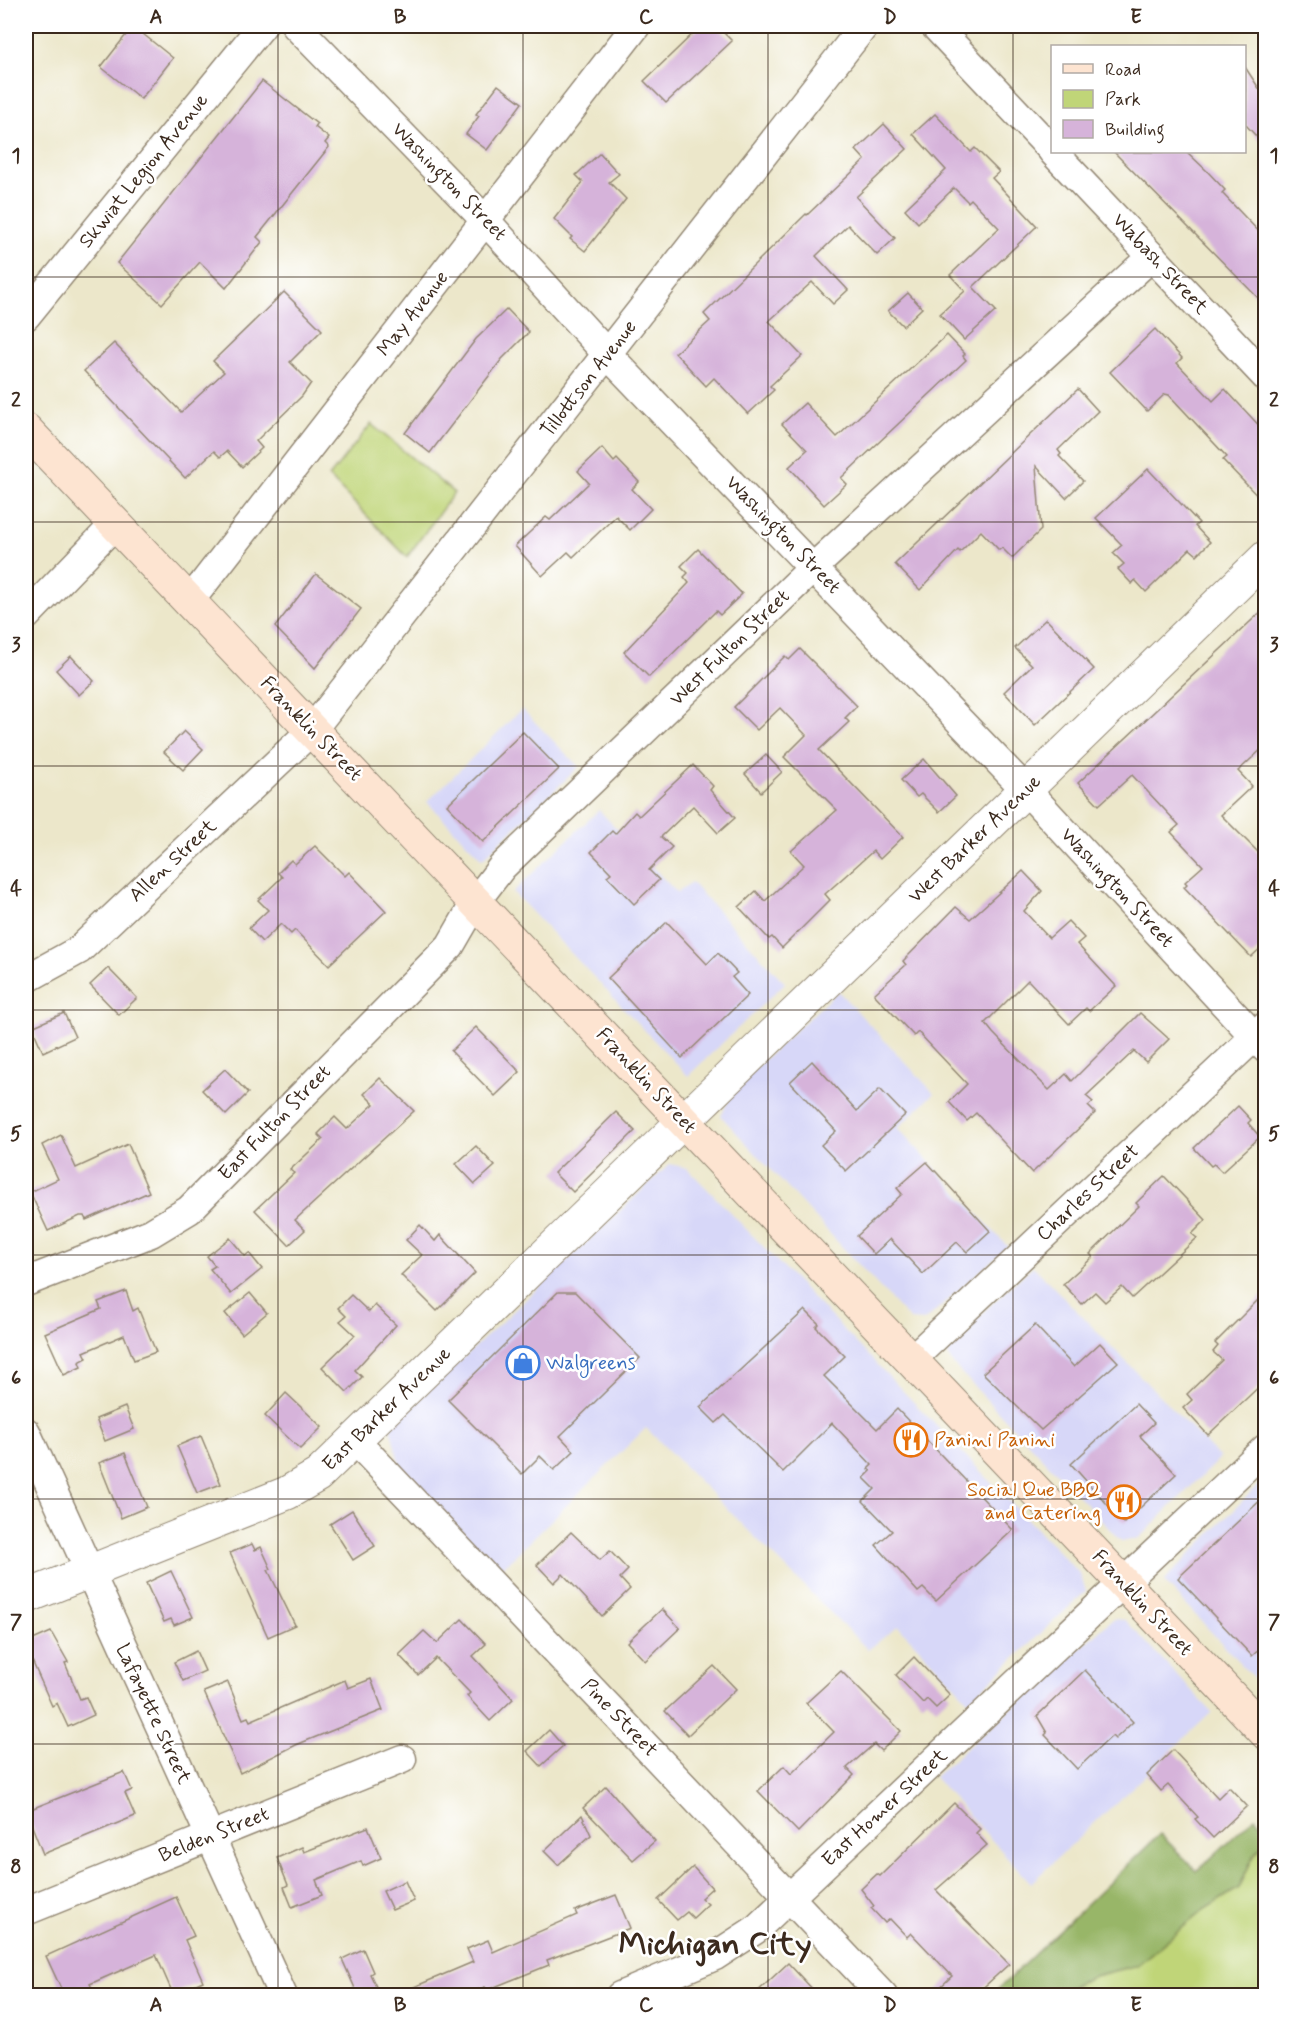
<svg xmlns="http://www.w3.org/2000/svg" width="1291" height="2021" font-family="Mynerve,sans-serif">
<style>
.built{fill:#d7d7f8}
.green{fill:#c0d578;stroke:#7e804b;stroke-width:1.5}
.forest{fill:#98b668;stroke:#6a7043;stroke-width:1.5}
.building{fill:#d6b3da}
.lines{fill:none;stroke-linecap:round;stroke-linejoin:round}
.minor-casing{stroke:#948874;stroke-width:31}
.tertiary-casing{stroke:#948874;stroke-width:35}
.secondary-casing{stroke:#948874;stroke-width:35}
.minor{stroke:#fff;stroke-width:28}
.tertiary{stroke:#fff;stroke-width:33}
.secondary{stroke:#fde4d1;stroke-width:33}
.grid{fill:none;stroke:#3b2a1e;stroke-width:1.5;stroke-opacity:0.55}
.labels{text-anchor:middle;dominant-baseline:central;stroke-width:5;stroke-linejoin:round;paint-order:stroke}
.street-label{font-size:20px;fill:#3b2a1e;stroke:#fff}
.shop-label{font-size:20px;fill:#366cbe;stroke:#fff;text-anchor:start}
.food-label{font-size:20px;fill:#c56008;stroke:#fff;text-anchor:start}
.town-label{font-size:32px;font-weight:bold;fill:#3b2a1e;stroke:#fff}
.neatline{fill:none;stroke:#3b2a1e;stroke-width:2}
.grid-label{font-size:20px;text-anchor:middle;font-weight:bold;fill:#3b2a1e}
</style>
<rect width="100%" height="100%" fill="#fff"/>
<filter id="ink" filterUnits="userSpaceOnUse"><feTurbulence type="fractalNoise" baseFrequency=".0167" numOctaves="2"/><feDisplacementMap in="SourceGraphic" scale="12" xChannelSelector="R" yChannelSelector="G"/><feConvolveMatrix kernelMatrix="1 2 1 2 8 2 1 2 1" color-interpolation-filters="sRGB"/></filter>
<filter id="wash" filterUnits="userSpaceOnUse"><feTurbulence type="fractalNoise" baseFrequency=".008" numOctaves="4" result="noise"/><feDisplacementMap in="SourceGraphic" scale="24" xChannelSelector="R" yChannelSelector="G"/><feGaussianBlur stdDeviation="1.35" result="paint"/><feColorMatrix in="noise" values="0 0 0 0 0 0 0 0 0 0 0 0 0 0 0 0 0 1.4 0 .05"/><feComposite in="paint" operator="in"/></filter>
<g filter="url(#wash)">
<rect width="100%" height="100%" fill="#ece7ca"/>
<!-- built -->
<g class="built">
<polygon points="522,709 579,767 482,859 427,802"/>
<polygon points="599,810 677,893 691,882 785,983 688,1076 513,892"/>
<polygon points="838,991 934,1093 898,1128 1008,1247 924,1321 910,1320 721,1116 735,1087"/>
<polygon points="670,1164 687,1168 1080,1574 1086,1591 969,1701 898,1626 868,1650 646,1428 498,1572 401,1470 390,1427"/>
<polygon points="1033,1266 1220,1458 1139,1538 1122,1542 952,1363 947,1352 949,1344"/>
<polygon points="1265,1478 1265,1690 1164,1581"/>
<polygon points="1113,1619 1125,1620 1212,1712 1031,1883 934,1777"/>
</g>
<!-- green -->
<g class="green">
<polygon points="371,424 454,493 407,557 329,477"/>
<polygon points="1265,1841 1265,1995 1053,1996 1094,1976 1137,1965 1205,1909 1239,1888 1252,1859"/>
</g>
<!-- forest -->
<polygon class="forest" points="1255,1817 1265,1828 1265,1841 1252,1859 1239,1888 1205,1909 1137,1965 1094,1976 1053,1995 992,1995 1160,1834 1197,1871"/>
<g id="blocks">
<!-- building -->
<g class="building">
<polygon points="133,26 173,58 141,99 101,67"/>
<polygon points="701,26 717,26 732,41 666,103 644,81"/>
<polygon points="1245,67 1266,99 1266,147 1245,124"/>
<polygon points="262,81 317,124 315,127 329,138 325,143 329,147 257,237 262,242 226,288 200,262 162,304 117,263"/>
<polygon points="498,85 522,103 487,150 466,134 479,116 476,114"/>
<polygon points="935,114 971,152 975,148 999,172 992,178 1037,226 973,287 996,311 964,340 940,314 965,291 950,275 999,228 971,199 968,202 954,188 918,223 905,209 946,170 913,134"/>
<polygon points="884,124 907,149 856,197 895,238 877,255 848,225 816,256 848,290 833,304 812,282 769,321 802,356 770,386 774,390 748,414 714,378 706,386 675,353 710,321 704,314 806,214 807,215 865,160 856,150"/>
<polygon points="1114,152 1187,152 1207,171 1225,190 1222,193 1266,239 1266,306"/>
<polygon points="600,153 619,174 609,182 626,199 585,251 570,239 572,237 554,219 583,182 576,175"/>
<polygon points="284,292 322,330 290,362 311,383 302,396 256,441 262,448 242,467 227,451 220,457 214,451 185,478 84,371 114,343 181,412 224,372 213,361"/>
<polygon points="908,293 922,308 903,326 888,311"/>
<polygon points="507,309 529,332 502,359 430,453 405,433 476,339"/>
<polygon points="1155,329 1182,358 1177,363 1213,401 1225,389 1266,433 1266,505 1223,460 1227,457 1169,395 1165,394 1147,411 1110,372"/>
<polygon points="947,335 965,354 963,356 966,360 841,478 847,484 824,505 789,467 807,450 782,424 805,403 837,437"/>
<polygon points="1078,389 1098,411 1058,450 1061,454 1059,456 1083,481 1066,498 1036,466 1041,530 1012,558 1002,548 999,550 981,531 960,552 958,550 920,590 895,564"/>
<polygon points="602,448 614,462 617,459 639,482 632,489 651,509 630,530 616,516 573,557 568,552 542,576 515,546 546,517 550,520 589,483 578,471"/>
<polygon points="1148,469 1199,523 1195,526 1210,542 1197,555 1190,549 1146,592 1135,580 1132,584 1118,569 1124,564 1113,553 1122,545 1096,518"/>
<polygon points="698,549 742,594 720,615 716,611 649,677 624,652 689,583 684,577 688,573 681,566"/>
<polygon points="316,574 361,609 315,668 275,627"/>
<polygon points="1266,607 1266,745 1238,771 1252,786 1221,815 1266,860 1266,943 1251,957 1184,887 1187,884 1185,882 1203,866 1171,832 1179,825 1132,775 1099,805 1078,783"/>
<polygon points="1046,619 1094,669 1035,725 1004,692 1032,665 1015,648"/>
<polygon points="800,649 857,706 845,718 849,722 819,750 903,837 880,859 873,851 825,894 830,900 782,948 772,937 769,939 739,907 756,891 765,901 804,865 791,851 837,810 784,757 806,735 780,708 757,730 734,707 785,656 789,660"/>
<polygon points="71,656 94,681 79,695 56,670"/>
<polygon points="184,731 203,749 183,770 164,752"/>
<polygon points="523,732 559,769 483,842 447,805"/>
<polygon points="766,755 782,772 761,792 745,774"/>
<polygon points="924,759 956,796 939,812 921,794 917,797 901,780"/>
<polygon points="693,765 713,786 710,790 735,818 718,833 693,806 661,837 672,847 649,870 659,880 634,904 607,876 611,873 591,852 612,831 615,834 635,812 639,816"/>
<polygon points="315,846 345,876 349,872 386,911 329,965 295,930 291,934 281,924 262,942 249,928 268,910 258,900 282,877 278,873 291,860 295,864"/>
<polygon points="1023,871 1042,891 1024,911 1049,938 1068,921 1084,938 1077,944 1116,986 1089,1011 1086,1008 1069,1024 1028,980 985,1023 993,1033 1049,1090 1066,1074 1072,1081 1140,1013 1169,1039 1146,1062 1134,1051 1086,1096 1093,1102 1088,1106 1095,1113 1032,1173 976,1113 967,1121 949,1102 967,1084 918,1032 914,1036 874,994 906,965 903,961 956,907 970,919"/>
<polygon points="667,922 707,964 718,953 737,973 732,977 748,995 682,1058 608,978"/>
<polygon points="108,968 137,998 119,1015 90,985"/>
<polygon points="64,1013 75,1037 43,1052 32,1027"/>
<polygon points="476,1027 520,1072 495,1096 451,1051"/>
<polygon points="812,1061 857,1111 880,1089 905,1115 846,1171 821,1145 836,1131 790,1082"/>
<polygon points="225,1069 248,1093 226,1115 202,1090"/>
<polygon points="380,1078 414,1111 295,1220 305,1230 289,1245 255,1210 294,1173 290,1170 323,1139 318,1134 335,1117 347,1129 374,1104 364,1094"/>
<polygon points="1238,1106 1251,1120 1248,1123 1260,1137 1222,1172 1214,1164 1211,1166 1194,1148"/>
<polygon points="616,1112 635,1131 573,1192 554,1173"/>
<polygon points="61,1135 76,1168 128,1144 149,1192 86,1220 84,1216 80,1216 48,1231 30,1192 58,1179 42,1145"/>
<polygon points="476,1146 495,1166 475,1184 456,1164"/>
<polygon points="927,1162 990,1231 967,1252 957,1242 923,1274 890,1239 874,1254 857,1236 902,1194 897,1188"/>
<polygon points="1164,1176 1206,1220 1192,1234 1197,1238 1132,1298 1122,1287 1105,1302 1095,1292 1082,1304 1063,1284 1093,1257 1090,1254 1139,1206 1136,1203"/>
<polygon points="420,1225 435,1241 440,1235 475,1273 437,1311 401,1275 422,1255 406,1240"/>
<polygon points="230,1238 245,1256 249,1253 262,1269 231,1294 210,1269 215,1266 207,1256"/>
<polygon points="126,1291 133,1311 138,1308 156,1352 134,1360 124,1335 84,1352 87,1358 79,1362 81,1367 64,1375 45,1333 101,1309 98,1302"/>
<polygon points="558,1292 575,1292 640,1358 560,1436 574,1451 554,1470 540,1456 522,1474 448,1400"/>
<polygon points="1266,1292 1266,1380 1208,1435 1183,1408 1192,1400 1187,1394 1222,1360 1213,1352 1218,1346 1215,1343"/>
<polygon points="250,1293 267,1313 242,1334 225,1313"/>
<polygon points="351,1295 369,1312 375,1305 396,1325 355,1370 362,1377 347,1392 322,1367 355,1335 340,1321 346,1316 338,1308"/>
<polygon points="805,1310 819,1324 816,1327 845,1356 824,1376 877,1429 897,1409 1013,1530 936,1601 923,1588 918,1592 876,1545 892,1531 863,1501 875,1489 864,1478 871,1471 868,1469 872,1465 832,1423 783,1472 725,1415 716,1423 700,1407"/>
<polygon points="1035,1325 1074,1367 1100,1343 1118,1362 1041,1430 983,1373"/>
<polygon points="286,1393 322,1427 300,1449 265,1416"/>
<polygon points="1136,1404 1154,1423 1140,1436 1176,1474 1124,1523 1071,1464"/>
<polygon points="125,1407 134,1429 105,1441 96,1419"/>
<polygon points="201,1436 221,1484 197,1493 177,1446"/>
<polygon points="125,1453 147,1507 121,1518 99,1463"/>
<polygon points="1266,1495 1266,1643 1252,1656 1178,1578"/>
<polygon points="352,1510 375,1546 353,1560 330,1524"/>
<polygon points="571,1532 600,1560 610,1551 628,1570 620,1578 630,1589 602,1616 563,1574 554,1583 537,1565"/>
<polygon points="252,1544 255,1550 261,1547 271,1569 268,1570 295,1625 268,1637 230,1553"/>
<polygon points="171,1571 193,1617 174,1625 171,1619 164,1622 146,1583"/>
<polygon points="662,1609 680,1628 645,1661 627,1642"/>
<polygon points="462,1619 486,1644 473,1656 513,1699 490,1721 467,1696 470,1693 436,1658 418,1675 399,1655 424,1631 437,1643"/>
<polygon points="51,1632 68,1662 65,1663 80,1699 86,1697 94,1715 68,1727 57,1703 52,1706 26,1647 26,1643"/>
<polygon points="196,1651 205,1671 183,1681 174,1662"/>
<polygon points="914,1657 950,1695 936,1708 927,1699 923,1703 896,1675"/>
<polygon points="714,1666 736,1689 688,1735 665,1711"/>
<polygon points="1085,1670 1133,1722 1115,1739 1112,1736 1077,1769 1045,1735 1047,1733 1037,1716"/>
<polygon points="841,1671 901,1731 881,1751 874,1744 847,1768 854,1775 798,1832 758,1791 784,1766 791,1774 834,1732 806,1703"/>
<polygon points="371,1679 383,1710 296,1745 240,1773 204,1692 228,1682 243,1719 248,1717 250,1721 345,1680 348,1688"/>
<polygon points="549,1730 563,1746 541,1766 527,1751"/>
<polygon points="1173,1750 1218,1798 1229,1787 1247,1806 1213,1838 1195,1819 1198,1817 1168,1785 1161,1791 1147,1775"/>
<polygon points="124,1772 132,1790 125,1793 135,1816 43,1854 26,1811"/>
<polygon points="606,1786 655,1841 633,1860 583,1808"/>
<polygon points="954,1803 980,1829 976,1833 987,1845 936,1890 1009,1964 975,1995 932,1995 952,1976 911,1933 907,1937 890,1919 885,1923 871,1908 874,1906 861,1889 877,1874 880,1876"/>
<polygon points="582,1815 591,1835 558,1865 544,1851"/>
<polygon points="368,1827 381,1858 363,1866 361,1861 316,1880 322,1895 292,1907 284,1887 288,1885 277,1858 302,1847 304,1852"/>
<polygon points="693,1867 712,1888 701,1898 708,1904 693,1918 687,1912 677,1920 658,1900"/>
<polygon points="405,1881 414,1901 392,1910 383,1891"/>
<polygon points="616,1895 630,1928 547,1960 549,1965 487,1990 485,1987 464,1995 395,1995 473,1962 467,1949 488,1940 493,1952 577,1915 575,1911"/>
<polygon points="176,1897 194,1936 185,1940 203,1981 173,1994 156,1955 90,1984 95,1995 64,1995 46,1956"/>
<polygon points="363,1949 373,1972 370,1974 380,1995 358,1995 342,1959"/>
<polygon points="788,1963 818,1995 754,1995"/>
</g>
</g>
</g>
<g filter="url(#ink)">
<use href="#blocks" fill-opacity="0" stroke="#948874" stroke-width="1.5"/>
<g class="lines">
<!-- minor casing -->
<g class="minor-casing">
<g id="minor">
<polyline points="296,26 486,221 608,355 1026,790 1266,1049"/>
<polyline points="935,26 1052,150"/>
<polyline points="1053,152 1266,377"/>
<polyline points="26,316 262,26"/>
<polyline points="189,602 636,26"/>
<polyline points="26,616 115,524"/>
<polyline points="26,979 79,950 312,730 864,26"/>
<polyline points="26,1282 151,1233 189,1210 450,946 476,901 502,867 814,567 1152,256"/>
<polyline points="911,1360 1266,1026"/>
<polyline points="26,1432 283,1996"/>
<polyline points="355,1440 883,1996"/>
<polyline points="26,1911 402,1759"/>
<polyline points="620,1996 715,1956 755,1930 1266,1448"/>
</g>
</g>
<!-- tertiary casing -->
<g class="tertiary-casing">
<polyline id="tertiary" points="26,1597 287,1493 318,1475 1266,557"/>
</g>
<!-- secondary casing -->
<g class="secondary-casing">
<polyline id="secondary" points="26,430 1266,1733"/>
</g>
<!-- minor -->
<use href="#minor" class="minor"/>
<!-- tertiary -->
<use href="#tertiary" class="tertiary"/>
<!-- secondary -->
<use href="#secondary" class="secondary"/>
</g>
</g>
<!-- grid -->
<path class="grid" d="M278,26V1996M523,26V1996M768,26V1996M1013,26V1996M26,277H1266M26,522H1266M26,766H1266M26,1010H1266M26,1255H1266M26,1499H1266M26,1744H1266"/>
<!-- icons -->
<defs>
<g id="shop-ring" transform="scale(1.725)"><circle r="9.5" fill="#fff" stroke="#3f7fe0" stroke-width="1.5"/><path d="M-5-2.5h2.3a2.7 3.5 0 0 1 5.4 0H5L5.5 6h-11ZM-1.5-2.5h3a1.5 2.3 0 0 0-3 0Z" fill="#3f7fe0"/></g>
<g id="restaurant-ring" transform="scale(1.725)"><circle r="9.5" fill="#fff" stroke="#e8710a" stroke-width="1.5"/><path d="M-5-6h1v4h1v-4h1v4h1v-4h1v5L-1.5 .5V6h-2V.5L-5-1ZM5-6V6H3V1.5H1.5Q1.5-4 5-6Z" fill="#e8710a"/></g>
</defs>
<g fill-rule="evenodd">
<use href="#shop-ring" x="523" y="1363"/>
<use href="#restaurant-ring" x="911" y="1440"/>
<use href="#restaurant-ring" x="1124" y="1502"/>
</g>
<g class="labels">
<!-- street labels -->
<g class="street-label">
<text transform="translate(144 171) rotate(-51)">Skwiat Legion Avenue</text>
<text transform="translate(449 182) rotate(46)">Washington Street</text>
<text transform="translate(1160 264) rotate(47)">Wabash Street</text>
<text transform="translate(413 314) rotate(-52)">May Avenue</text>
<text transform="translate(589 379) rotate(-52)">Tillottson Avenue</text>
<text transform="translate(783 535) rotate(46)">Washington Street</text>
<text transform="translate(730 648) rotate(-44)">West Fulton Street</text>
<text transform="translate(311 729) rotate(46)">Franklin Street</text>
<text transform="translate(975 839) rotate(-44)">West Barker Avenue</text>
<text transform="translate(173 861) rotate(-43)">Allen Street</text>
<text transform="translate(1117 888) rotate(47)">Washington Street</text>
<text transform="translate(646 1081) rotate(47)">Franklin Street</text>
<text transform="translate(275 1123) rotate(-46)">East Fulton Street</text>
<text transform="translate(1088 1193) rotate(-43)">Charles Street</text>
<text transform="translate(387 1409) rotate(-44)">East Barker Avenue</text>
<text transform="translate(1142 1603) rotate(47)">Franklin Street</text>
<text transform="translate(153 1714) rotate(65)">Lafayette Street</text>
<text transform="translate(619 1718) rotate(46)">Pine Street</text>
<text transform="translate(885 1808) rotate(-43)">East Homer Street</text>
<text transform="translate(214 1835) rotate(-22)">Belden Street</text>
</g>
<!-- shop labels -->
<g class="shop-label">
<text x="546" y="1363">Walgreens</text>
</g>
<!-- food labels -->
<g class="food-label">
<text x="934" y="1440">Panini Panini</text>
<text x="1101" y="1490" text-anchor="end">Social Que BBQ<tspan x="1101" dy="23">and Catering</tspan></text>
</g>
<!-- town labels -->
<g class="town-label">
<text x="715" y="1945">Michigan City</text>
</g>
</g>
<!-- margin -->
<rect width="1291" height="2021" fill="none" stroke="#fff" stroke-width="66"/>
<!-- legend -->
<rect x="1051" y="45" width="195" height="108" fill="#ffffff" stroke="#b1aaa5" stroke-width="1.5"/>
<rect x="1063" y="64" width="30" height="9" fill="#fde4d1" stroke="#b1aaa5" stroke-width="1.5"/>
<text x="1105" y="75" font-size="18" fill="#3b2a1e">Road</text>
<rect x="1063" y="90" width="30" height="18" fill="#c0d578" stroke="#b1aaa5" stroke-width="1.5"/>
<text x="1105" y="105" font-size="18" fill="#3b2a1e">Park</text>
<rect x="1063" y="120" width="30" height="18" fill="#d6b3da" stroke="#b1aaa5" stroke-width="1.5"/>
<text x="1105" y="135" font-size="18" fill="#3b2a1e">Building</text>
<rect x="33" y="33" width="1225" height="1955" class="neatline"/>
<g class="grid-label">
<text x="156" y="23">A</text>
<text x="400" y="23">B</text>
<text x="646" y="23">C</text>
<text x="890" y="23">D</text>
<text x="1136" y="23">E</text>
<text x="16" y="162">1</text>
<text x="1274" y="162">1</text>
<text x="16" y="406">2</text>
<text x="1274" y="406">2</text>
<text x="16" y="651">3</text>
<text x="1274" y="651">3</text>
<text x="16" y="895">4</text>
<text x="1274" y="895">4</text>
<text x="16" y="1140">5</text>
<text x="1274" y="1140">5</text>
<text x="16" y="1384">6</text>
<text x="1274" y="1384">6</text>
<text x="16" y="1628">7</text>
<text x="1274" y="1628">7</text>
<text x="16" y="1873">8</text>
<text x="1274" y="1873">8</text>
<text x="156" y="2011">A</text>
<text x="400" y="2011">B</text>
<text x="646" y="2011">C</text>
<text x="890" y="2011">D</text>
<text x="1136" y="2011">E</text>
</g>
</svg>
